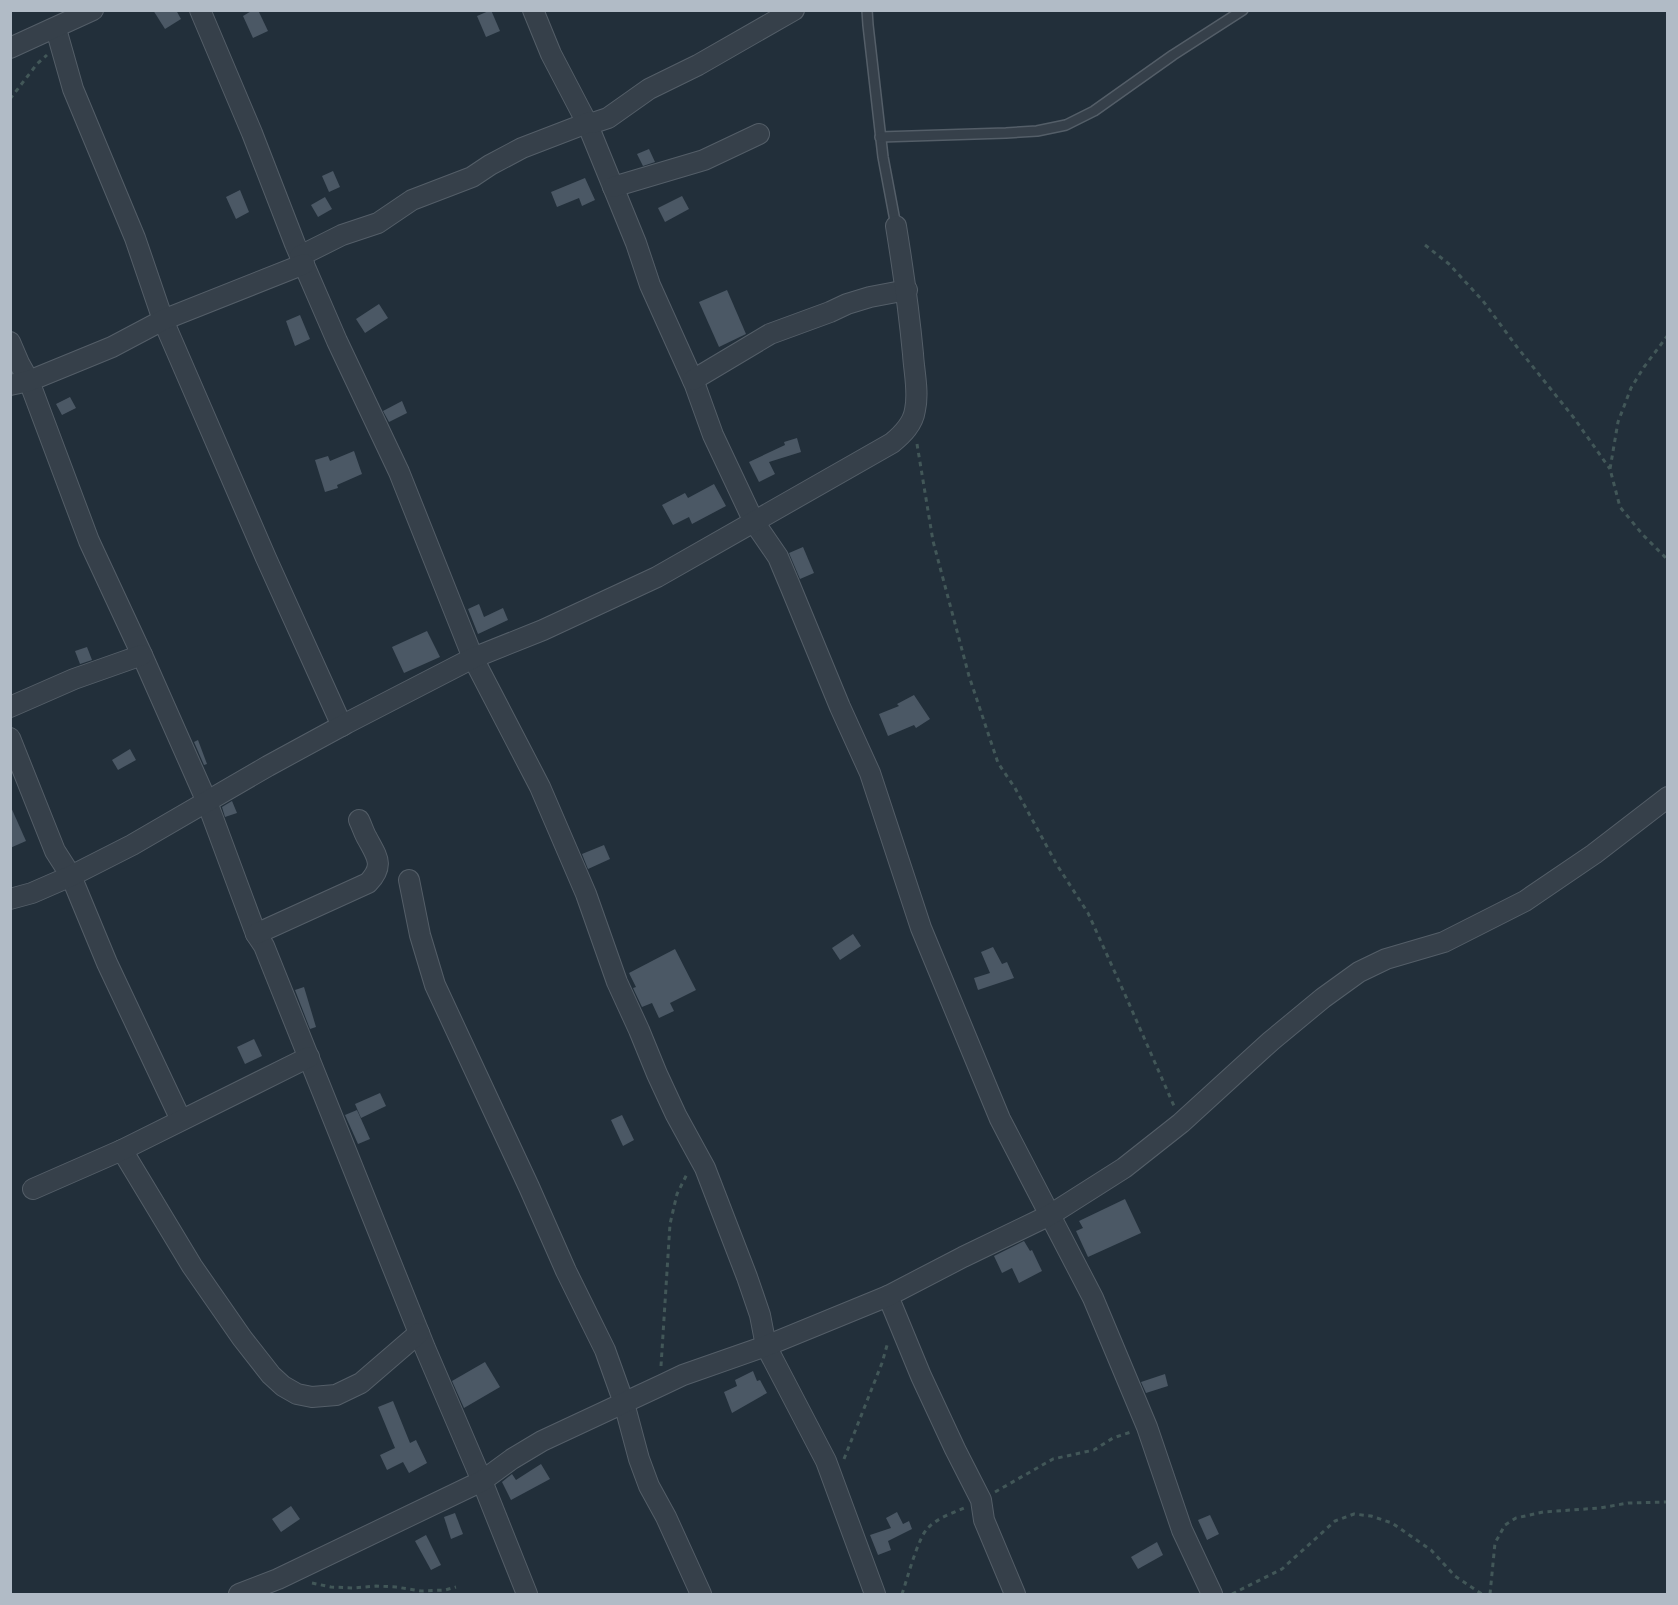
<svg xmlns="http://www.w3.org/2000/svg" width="1678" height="1605" font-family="'PT Sans Narrow',sans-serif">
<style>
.building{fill:#4b5865}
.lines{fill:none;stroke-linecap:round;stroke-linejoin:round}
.service-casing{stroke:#545e68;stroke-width:12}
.minor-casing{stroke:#545e68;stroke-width:22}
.path{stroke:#425758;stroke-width:3;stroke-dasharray:4.5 4.5;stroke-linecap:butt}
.service{stroke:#36404a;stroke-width:9}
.minor{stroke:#36404a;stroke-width:20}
</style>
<rect width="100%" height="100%" fill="#222f3a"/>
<!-- building -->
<g class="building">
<polygon points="153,10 176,10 181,19 165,29"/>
<polygon points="253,10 258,10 268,31 253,38 243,16"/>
<polygon points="491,10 500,31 486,37 477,16"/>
<polygon points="649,149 655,162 643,166 637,154"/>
<polygon points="333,171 340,187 329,192 322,176"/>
<polygon points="585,178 595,200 582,206 579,198 557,207 551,192"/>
<polygon points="240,190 249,212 236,219 226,197"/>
<polygon points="682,196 689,209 665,222 658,208"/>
<polygon points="325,197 332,209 318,217 311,205"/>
<polygon points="727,290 746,334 719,347 699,302"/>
<polygon points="379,304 388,318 365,333 356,319"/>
<polygon points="300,315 310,339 295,346 286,321"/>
<polygon points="70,397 76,408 62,415 56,404"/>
<polygon points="402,401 407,413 389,422 383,411"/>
<polygon points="797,438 801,452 769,462 775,474 759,482 749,462 785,445 784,442"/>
<polygon points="354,451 362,474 337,485 338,488 325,492 315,460 328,456 330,461"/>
<polygon points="714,484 726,506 692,524 689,517 673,525 662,505 685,493 688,498"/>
<polygon points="803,547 814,573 800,579 789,553"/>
<polygon points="479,604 484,617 503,608 508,620 478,634 468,609"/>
<polygon points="427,631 440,657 404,673 392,647"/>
<polygon points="87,647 92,660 80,664 75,651"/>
<polygon points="914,695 930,719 916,728 914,725 888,736 879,714 899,706 897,704"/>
<polygon points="198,740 207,764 204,765 194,742"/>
<polygon points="130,749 136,760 118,770 112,760"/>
<polygon points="232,801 237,813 225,817 222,807"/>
<polygon points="10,805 26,841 10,848"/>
<polygon points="604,845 610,859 588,869 582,854"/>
<polygon points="853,934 861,946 840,960 832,948"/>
<polygon points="993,947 1002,964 1007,962 1014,978 978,990 974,978 990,973 981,952"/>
<polygon points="675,949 696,990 670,1003 674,1011 659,1018 652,1003 642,1007 633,988 636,987 629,973"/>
<polygon points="304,987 316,1027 310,1029 295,990"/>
<polygon points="254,1039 262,1056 245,1064 237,1047"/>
<polygon points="380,1093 386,1106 361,1118 355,1104"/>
<polygon points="357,1110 370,1139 358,1144 345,1115"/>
<polygon points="622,1115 634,1140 623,1146 611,1120"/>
<polygon points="1125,1199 1141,1233 1088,1257 1076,1231 1083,1228 1079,1221"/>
<polygon points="1024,1241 1030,1251 1032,1250 1042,1271 1019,1283 1012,1268 1002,1273 994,1256"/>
<polygon points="485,1362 500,1387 464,1408 452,1381"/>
<polygon points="753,1371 757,1381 760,1380 767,1393 732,1413 724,1392 737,1386 735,1380"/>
<polygon points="1165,1374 1168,1386 1146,1393 1141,1382"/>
<polygon points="393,1401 410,1443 416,1440 427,1463 409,1473 403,1462 387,1470 380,1455 395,1448 378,1407"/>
<polygon points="541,1464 550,1479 511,1500 502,1482 512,1474 516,1480"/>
<polygon points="291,1506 300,1519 281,1532 272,1519"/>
<polygon points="897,1512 903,1524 909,1521 912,1529 888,1541 891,1550 878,1555 870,1535 891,1528 886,1518"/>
<polygon points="455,1513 463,1534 451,1539 444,1517"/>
<polygon points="1210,1515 1219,1534 1207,1540 1198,1520"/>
<polygon points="426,1535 441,1565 431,1570 415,1541"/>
<polygon points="1157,1542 1163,1555 1138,1569 1131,1557"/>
</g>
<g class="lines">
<!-- service casing -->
<g class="service-casing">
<g id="service">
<polyline points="867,10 868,25 883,157 896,226"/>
<polyline points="880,137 1006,133 1037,131 1066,125 1094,111 1173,55 1243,10"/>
</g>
</g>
<!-- minor casing -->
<g class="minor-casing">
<g id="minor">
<polyline points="200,10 252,133 295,244 337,341 399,472 473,658 540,787 586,894 617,982 639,1030 657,1074 676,1115 705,1168 747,1277 760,1315 766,1346 826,1461 875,1594"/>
<polyline points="533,10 551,54 587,123 636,243 650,285 695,385 713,435 754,522 778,557 791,588 840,707 870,773 921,928 1000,1119 1093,1298 1147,1427 1182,1530 1212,1594"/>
<polyline points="56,29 73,89 135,238 163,320 266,558 342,726"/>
<polyline points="10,48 93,10"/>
<polyline points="613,187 704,160 759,134"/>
<polyline points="300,256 342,235 378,223 412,200 472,177 490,165 522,148 587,123 596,122 608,118 649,89 698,65 794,10"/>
<polyline points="10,342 19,363 29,381 89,541 142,655 207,802 256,934 264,946 425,1348 482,1481 527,1594"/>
<polyline points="693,380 770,334 830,312 847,304 870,297 907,290"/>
<polyline points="10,385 29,381 112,347 163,320 304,264"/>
<polyline points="10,707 74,679 142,655"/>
<polyline points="10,738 55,851 71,876 107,963 181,1120"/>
<polyline points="409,880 420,935 435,985 529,1187 566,1271 605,1350 624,1403 639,1459 649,1486 666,1517 701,1594"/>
<path d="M10,899L32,893L71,876L132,845L268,766L347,723L473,658L543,630L657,577L892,443C903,434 913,424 915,410C919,392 914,372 913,354C909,311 903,269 896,226"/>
<path d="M256,934L368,883C385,865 377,857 367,838C364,833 362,826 359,820"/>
<polyline points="122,1150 192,1266 242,1338 271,1375 283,1386 297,1394 312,1397 336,1395 361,1383 419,1333"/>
<polyline points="33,1189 122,1150 309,1057"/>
<polyline points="888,1296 921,1376 955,1449 981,1500 984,1520 1015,1594"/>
<polyline points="239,1594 278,1579 482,1481 512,1459 542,1441 662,1385 683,1375 766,1346 888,1296 963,1257 1050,1215 1124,1168 1181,1123 1271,1041 1323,998 1359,972 1386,959 1444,942 1525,901 1594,854 1668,797"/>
</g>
</g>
<!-- path -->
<g class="path">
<polyline points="10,99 37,64 47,55"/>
<polyline points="1425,245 1449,264 1483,301 1517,347 1574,418 1610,469"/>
<polyline points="1668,335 1644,367 1631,388 1618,422 1610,469 1620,507 1643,535 1668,560"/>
<polyline points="917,444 933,541 969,676 998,763 1015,788 1057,865 1088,913 1127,999 1174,1106"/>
<polyline points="661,1366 670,1224 677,1194 688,1172"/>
<polyline points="844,1459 882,1363 888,1342"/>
<polyline points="995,1492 1053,1459 1094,1450 1113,1438 1131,1432"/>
<polyline points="312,1583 331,1587 353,1588 376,1586 396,1587 421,1591 445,1590 456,1587"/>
<path d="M902,1594C907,1580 918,1537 928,1528C937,1518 953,1513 966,1507"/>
<polyline points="1232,1594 1282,1569 1335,1521 1354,1514 1371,1516 1392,1523 1431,1550 1455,1576 1482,1594"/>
<polyline points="1490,1594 1495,1543 1505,1525 1516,1518 1543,1512 1600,1508 1628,1503 1668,1502"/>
</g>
<!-- service -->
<use href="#service" class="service"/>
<!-- minor -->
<use href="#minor" class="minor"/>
</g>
<!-- border -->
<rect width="1678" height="1605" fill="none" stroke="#b1bbc6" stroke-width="24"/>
</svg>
